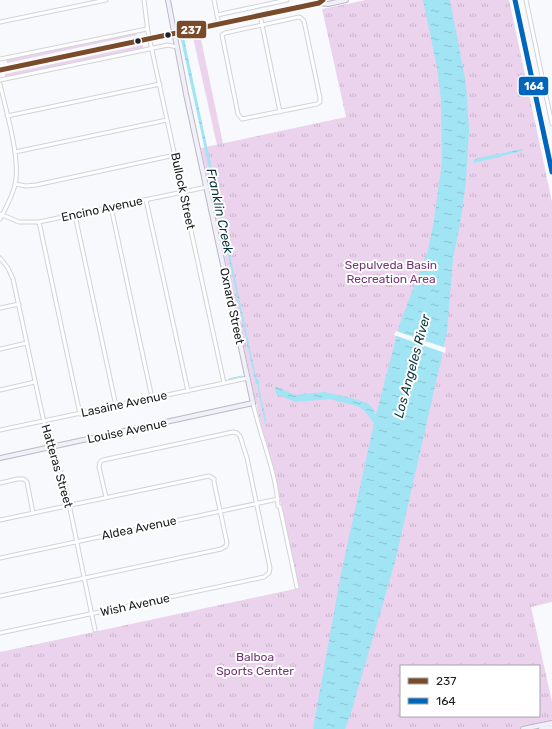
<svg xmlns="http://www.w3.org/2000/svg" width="552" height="729" font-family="Rubik,sans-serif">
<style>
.green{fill:#ebd2ed}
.park{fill:url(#park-tufts);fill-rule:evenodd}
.water{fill:url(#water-ripples)}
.pier{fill:#f8f9fc}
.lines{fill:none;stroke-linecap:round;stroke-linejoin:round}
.stream{stroke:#a1e4f4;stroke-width:1}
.minor-casing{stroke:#d2d3d7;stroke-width:5}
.major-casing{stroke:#bbb8c6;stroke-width:6}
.minor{stroke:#fefeff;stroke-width:3}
.major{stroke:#f1eff7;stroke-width:4}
.bus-1-casing{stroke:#fff;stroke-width:8}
.bus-2-casing{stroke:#fff;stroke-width:8}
.bus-1{stroke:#7a4b2a;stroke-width:5}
.bus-2{stroke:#0065bd;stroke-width:5}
.bus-dot{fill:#202125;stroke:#fff;stroke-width:1.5}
.labels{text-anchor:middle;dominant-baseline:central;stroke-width:4;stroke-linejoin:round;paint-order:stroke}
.street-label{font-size:12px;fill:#202125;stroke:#fff}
.park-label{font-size:12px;fill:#753677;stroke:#fff}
.water-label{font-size:13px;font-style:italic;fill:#05343d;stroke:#fff}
.line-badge{stroke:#fff;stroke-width:1.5}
.badge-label{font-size:11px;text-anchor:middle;font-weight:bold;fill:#fff}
</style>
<defs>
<pattern id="park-tufts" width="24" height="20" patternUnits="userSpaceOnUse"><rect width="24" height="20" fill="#ebd2ed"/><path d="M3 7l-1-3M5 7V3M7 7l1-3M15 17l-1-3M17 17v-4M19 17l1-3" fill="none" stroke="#c9b4cb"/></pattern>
<pattern id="water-ripples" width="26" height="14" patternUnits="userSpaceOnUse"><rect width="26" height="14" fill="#a1e4f4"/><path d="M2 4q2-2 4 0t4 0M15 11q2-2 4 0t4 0" fill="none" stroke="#8ac3d1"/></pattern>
</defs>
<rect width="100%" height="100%" fill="#f8f9fc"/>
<!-- green -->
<g class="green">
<polygon points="136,33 137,35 7,63 6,60"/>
<polygon points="200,35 228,167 221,163 193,37"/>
<polygon points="143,45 143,48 5,77 5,74"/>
</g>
<!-- park -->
<path class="park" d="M366,0H509L552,202V602L531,607L552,702V729H0V652L299,588L272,463L260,421L201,148L346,117L322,9ZM401,666H539V716H401Z"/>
<!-- water -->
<g class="water">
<polygon points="423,0 450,0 466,84 469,130 466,182 460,224 453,259 447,331 441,360 395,562 350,716 345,729 313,729 341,574 374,423 364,410 357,406 329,399 295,402 276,394 275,386 295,395 324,392 352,398 367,403 372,407 376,415 400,323 428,250 434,220 442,162 441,100 437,67"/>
<polygon points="184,38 256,377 259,381 259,388 266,420 265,424 258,389 258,384 256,384 181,40"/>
<polygon points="522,149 522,151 474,163 474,160 478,158"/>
</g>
<!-- pier -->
<polygon class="pier" points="396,331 446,348 445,353 394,335"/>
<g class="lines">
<!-- stream -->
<polyline class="stream" points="229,379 241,376 244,377"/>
<!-- minor casing -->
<g class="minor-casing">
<g id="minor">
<polyline points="144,0 148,32 224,383"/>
<polyline points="214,0 219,24"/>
<polyline points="526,0 552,124"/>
<polyline points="217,15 287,0"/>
<polyline points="260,15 280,112"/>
<polygon points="299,17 301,18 304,21 320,98 320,102 317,104 242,119 238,114 222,35 225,33"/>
<polyline points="0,22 106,0"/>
<polyline points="0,59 147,29"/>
<polyline points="0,80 168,45 177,47"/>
<path d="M0,84C6,111 21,159 15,185C12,197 6,208 0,219"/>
<polyline points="7,116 160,84"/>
<polyline points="15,152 167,120"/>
<polyline points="15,184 26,186 36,185 175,155"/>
<polyline points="146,200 188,391"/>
<polyline points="111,207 152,398"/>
<polyline points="0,214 19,222 39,222 207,187"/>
<polyline points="75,215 116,406"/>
<polyline points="39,222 80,414"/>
<polyline points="0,258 8,268 13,279 48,441 64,480 95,630"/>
<polyline points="0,308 19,304"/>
<polyline points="0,349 27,343"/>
<polyline points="0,390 35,382"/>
<path d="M253,403C260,436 277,474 278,506L280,507L297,587"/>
<polyline points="0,430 248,378"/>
<polyline points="0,483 17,479 24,479 27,482 33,513"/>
<polyline points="0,520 209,476 214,479 214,482 227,543 226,546 221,549 0,596"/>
<polyline points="0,558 278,499"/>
<polyline points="0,633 264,577 269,573 270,568 247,458 240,436 237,433 233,432 103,460 100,462 99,467 106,497"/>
</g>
</g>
<!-- major casing -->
<g class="major-casing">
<g id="major">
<polyline points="515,0 552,172"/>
<polyline points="319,3 328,4 346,0"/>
<polyline points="0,70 319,3 323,0"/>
<polyline points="0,458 253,403 186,94 168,0"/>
<polyline points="523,729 552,723"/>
<polyline points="541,729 552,727"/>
</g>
</g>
<!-- minor -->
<use href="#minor" class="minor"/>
<!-- major -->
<use href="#major" class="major"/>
<!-- bus-1 casing -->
<g class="bus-1-casing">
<polyline id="bus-1" points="0,70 319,3 323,0"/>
</g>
<!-- bus-2 casing -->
<g class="bus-2-casing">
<polyline id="bus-2" points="515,0 552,172"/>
</g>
<!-- bus-1 -->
<use href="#bus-1" class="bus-1"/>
<!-- bus-2 -->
<use href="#bus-2" class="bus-2"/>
</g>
<!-- markers -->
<g class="bus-dot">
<circle cx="168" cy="35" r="3.5"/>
<circle cx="138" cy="41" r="3.5"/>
</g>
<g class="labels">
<!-- street labels -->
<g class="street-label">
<text transform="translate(183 191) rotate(78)">Bullock Street</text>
<text transform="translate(102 209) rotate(-12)">Encino Avenue</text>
<text transform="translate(232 306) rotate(78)">Oxnard Street</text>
<text transform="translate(124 404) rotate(-12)">Lasaine Avenue</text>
<text transform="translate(127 431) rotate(-12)">Louise Avenue</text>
<text transform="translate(57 466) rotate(74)">Hatteras Street</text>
<text transform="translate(139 528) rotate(-12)">Aldea Avenue</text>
<text transform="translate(135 605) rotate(-12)">Wish Avenue</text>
</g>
<!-- park labels -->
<g class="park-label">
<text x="391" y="265">Sepulveda Basin<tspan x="391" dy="14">Recreation Area</tspan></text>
<text x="255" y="657">Balboa<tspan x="255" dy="14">Sports Center</tspan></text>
</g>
<!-- water labels -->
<g class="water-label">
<text transform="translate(220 211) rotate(78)">Franklin Creek</text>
<text transform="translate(412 366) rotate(-75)">Los Angeles River</text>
</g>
</g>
<g class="line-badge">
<rect x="176" y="20" width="31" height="19" rx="4" fill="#7a4b2a"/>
<rect x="518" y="76" width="31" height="20" rx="4" fill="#0065bd"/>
</g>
<g class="badge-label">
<text x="191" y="34">237</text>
<text x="534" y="90">164</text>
</g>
<!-- legend -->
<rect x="400" y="665" width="140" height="52" fill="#ffffff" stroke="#a6a6a8"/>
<rect x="408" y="678" width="20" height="6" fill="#7a4b2a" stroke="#a6a6a8"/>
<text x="436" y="685" font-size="12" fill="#202125">237</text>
<rect x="408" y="698" width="20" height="6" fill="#0065bd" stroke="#a6a6a8"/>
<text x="436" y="705" font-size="12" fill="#202125">164</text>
</svg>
